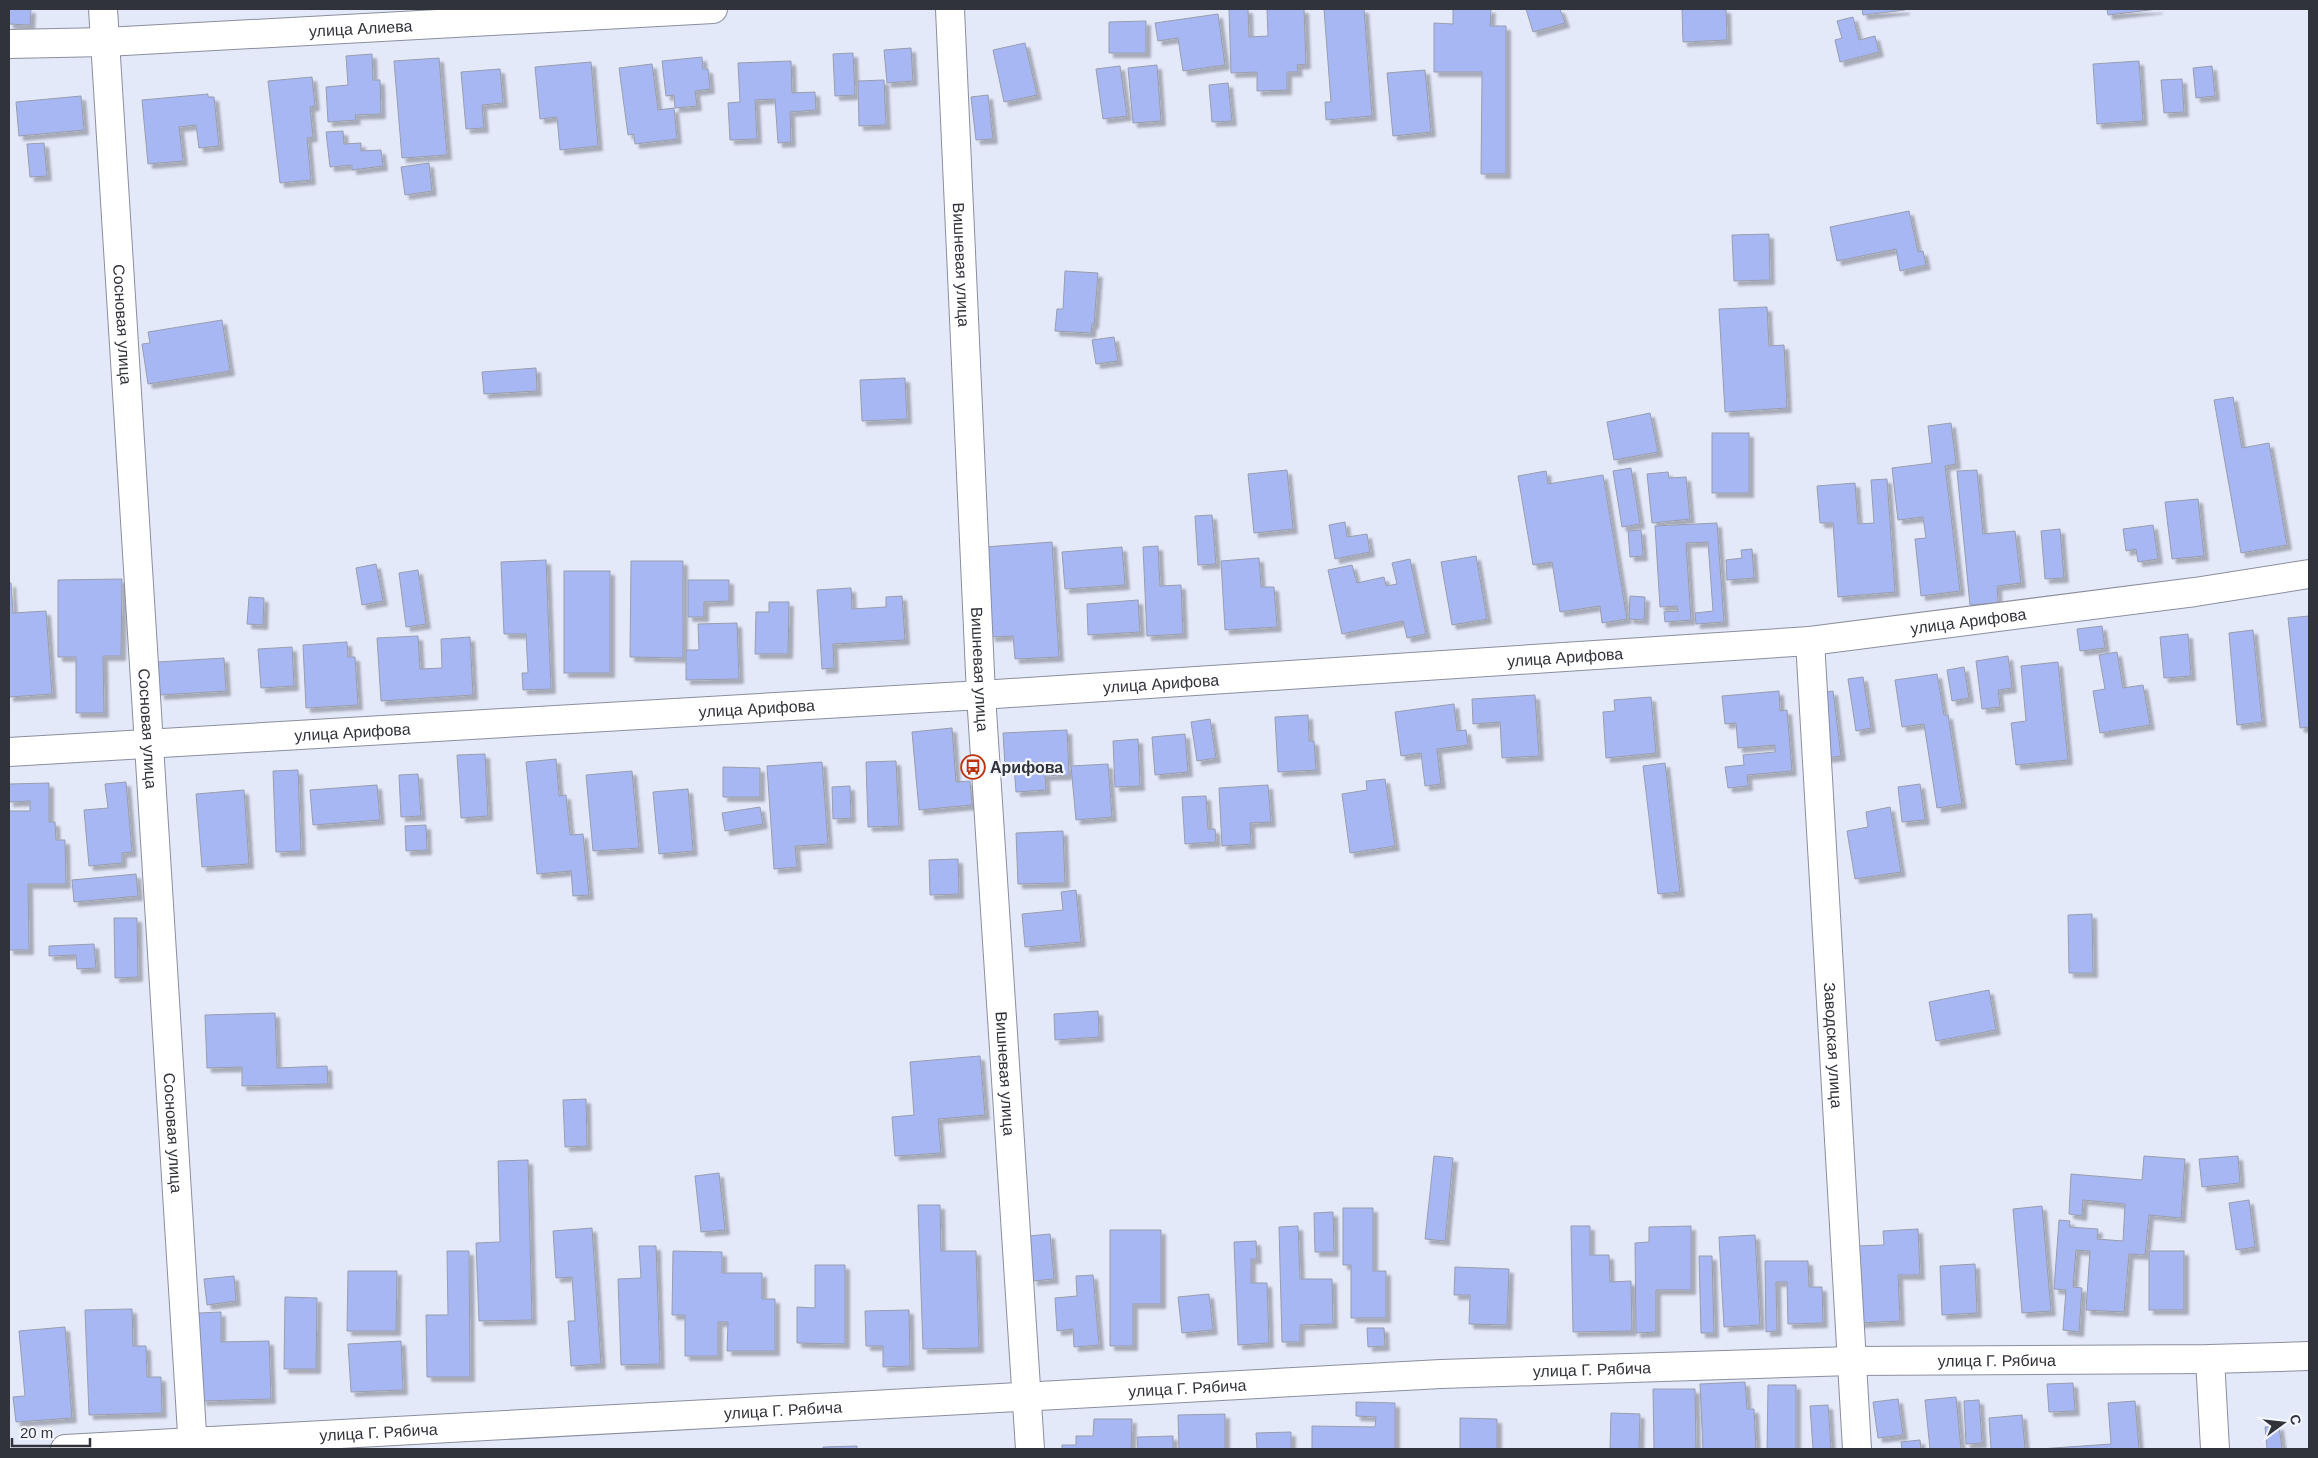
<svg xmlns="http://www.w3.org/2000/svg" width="2318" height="1458" font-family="Helvetica,sans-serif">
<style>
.building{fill:#a7b7f4;stroke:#989dad;filter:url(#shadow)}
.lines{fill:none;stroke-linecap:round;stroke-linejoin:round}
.minor-casing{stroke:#8a8e9e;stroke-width:30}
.minor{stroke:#fff;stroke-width:28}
.labels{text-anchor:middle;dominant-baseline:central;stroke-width:4.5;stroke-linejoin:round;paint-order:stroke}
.street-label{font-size:16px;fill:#31333a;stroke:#f4f6fe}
.poi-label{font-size:16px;font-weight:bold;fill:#31333a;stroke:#f4f6fe;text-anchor:start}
</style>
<defs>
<filter id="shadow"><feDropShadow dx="4.5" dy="4.5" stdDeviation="1" flood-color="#0004"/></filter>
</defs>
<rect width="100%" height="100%" fill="#e4e9fa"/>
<!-- building -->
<g class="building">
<polygon points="9,9 31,9 30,25 9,24"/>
<polygon points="1229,9 1248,9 1249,37 1268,36 1267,9 1304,9 1306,64 1297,65 1298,72 1287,72 1287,90 1257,91 1257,72 1231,73"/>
<polygon points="1324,9 1364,9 1372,116 1326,120 1325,102 1331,102"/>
<polygon points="1453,9 1491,9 1490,26 1506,26 1506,174 1481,174 1482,72 1434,72 1434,23 1453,24"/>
<polygon points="1526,9 1560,9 1565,23 1533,32"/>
<polygon points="1682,9 1726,9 1727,40 1683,42"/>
<polygon points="1862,9 1905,9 1905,10 1863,15"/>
<polygon points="2107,9 2158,9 2108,15"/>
<polygon points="1218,14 1225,65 1183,71 1178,38 1158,41 1155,23"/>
<polygon points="1853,17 1859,40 1875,36 1879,52 1840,62 1835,40 1842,38 1837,21"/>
<polygon points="1146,21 1146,53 1109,53 1109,22"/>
<polygon points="1025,43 1037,95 1004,102 993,50"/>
<polygon points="911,48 913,81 887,83 884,50"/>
<polygon points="853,53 855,95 835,96 833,54"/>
<polygon points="372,54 373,80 380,80 381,114 355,115 356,120 328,122 326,87 348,85 346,56"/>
<polygon points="702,57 703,69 708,69 710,89 695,91 697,106 675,108 674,95 666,96 662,61"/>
<polygon points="439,58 447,155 402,158 394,61"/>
<polygon points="791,61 792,93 815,92 816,110 790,112 791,142 778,143 775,99 755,100 757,139 730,140 728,103 740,102 738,63"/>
<polygon points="2139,61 2143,121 2097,124 2093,64"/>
<polygon points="591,62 598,146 560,150 557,117 540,119 535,67"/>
<polygon points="652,64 658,110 674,108 677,139 635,144 634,134 628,135 619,68"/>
<polygon points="1157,65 1161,121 1133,123 1128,68"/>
<polygon points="1120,66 1127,116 1103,119 1096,69"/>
<polygon points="2212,66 2215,96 2196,98 2193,68"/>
<polygon points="500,69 503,103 482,105 484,128 466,129 461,72"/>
<polygon points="1425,70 1431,132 1393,136 1387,73"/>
<polygon points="312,77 315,106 310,107 313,137 307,138 311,180 280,183 268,81"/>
<polygon points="2182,79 2184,112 2164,113 2161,80"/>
<polygon points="884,80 886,125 859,126 858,81"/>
<polygon points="1228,83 1232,121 1212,122 1209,85"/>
<polygon points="208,94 208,97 214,97 219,146 199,148 196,125 179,127 183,161 148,164 142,100"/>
<polygon points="988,95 993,139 976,140 971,97"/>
<polygon points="81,96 84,130 19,136 16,102"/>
<polygon points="343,131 344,144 361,143 361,151 381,150 383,166 352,170 352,165 330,167 326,132"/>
<polygon points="44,143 47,176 30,177 27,144"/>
<polygon points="429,163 432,191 405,195 401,167"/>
<polygon points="1909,211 1918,252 1923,251 1926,265 1900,271 1896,249 1837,261 1830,227"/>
<polygon points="1769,234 1770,280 1734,281 1732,235"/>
<polygon points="1065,271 1098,273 1094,324 1092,324 1091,333 1055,331 1057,309 1063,309"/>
<polygon points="1767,307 1769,346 1784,345 1787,408 1725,412 1719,309"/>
<polygon points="222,320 230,371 148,384 142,344 150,343 148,332"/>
<polygon points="1114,337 1118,361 1096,364 1092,340"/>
<polygon points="536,368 537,391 484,394 482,372"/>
<polygon points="905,378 907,419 862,421 860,380"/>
<polygon points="2233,397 2242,448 2269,443 2287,545 2241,553 2214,400"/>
<polygon points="1650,413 1658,452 1614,460 1607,422"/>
<polygon points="1951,423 1956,464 1945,466 1960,591 1921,596 1915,539 1926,538 1923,517 1898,520 1892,468 1932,463 1928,426"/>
<rect x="1712" y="433" width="37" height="60"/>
<polygon points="1631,468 1640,524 1622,527 1613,471"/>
<polygon points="1287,470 1293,529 1254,533 1248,474"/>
<polygon points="1977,470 1983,534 2015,531 2021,583 1997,586 1998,603 1970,605 1957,471"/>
<polygon points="1546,471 1548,484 1603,475 1627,619 1602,623 1600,606 1560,612 1552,562 1533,565 1518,476"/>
<polygon points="1668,472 1669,478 1686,477 1690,519 1652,523 1647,474"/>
<polygon points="1887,479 1895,592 1838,597 1833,523 1820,523 1817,486 1855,483 1858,524 1874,523 1871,480"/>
<polygon points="2198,499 2204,556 2172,559 2165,502"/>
<polygon points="1212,515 1216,564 1198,565 1195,516"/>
<polygon points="1345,522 1347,537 1367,534 1370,552 1335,559 1329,525"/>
<polygon points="1717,523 1724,622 1696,624 1695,613 1713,611 1708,542 1686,543 1691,620 1665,622 1664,612 1678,611 1677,606 1660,607 1655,526"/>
<polygon points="2153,525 2158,559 2138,562 2136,549 2126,551 2123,529"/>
<polygon points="2060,529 2064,578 2045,579 2041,531"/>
<polygon points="1641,530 1643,556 1630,557 1628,531"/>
<polygon points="1052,542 1059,657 1015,659 1013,636 991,637 985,547"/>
<polygon points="1158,546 1160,586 1181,585 1183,634 1147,636 1143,547"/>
<polygon points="1122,547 1125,585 1065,589 1062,552"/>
<polygon points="1752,549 1754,578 1727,580 1726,560 1742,558 1741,550"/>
<polygon points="1476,556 1487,619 1452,625 1441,562"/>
<polygon points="1259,558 1261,587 1274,587 1277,627 1225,630 1221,561"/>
<polygon points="1410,559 1426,634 1407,638 1403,621 1342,634 1328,570 1352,565 1357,583 1384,577 1386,586 1397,584 1392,563"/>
<polygon points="546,560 551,689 523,690 522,673 528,673 526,634 504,634 501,562"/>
<polygon points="631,561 683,561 683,658 630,657"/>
<polygon points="376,564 383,601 362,605 356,568"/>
<polygon points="418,570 426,624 406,627 399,573"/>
<rect x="564" y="571" width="46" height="102"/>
<polygon points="122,579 121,656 103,656 104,713 76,713 76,657 58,657 58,580"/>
<polygon points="688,580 729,580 729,601 704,602 704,617 688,617"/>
<polygon points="9,583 11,583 13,613 46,611 52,694 9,697"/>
<polygon points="851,588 852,609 886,607 886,597 902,596 905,640 833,644 834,668 822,669 817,590"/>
<polygon points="1630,596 1645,597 1644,620 1629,619"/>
<polygon points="249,597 264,598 263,625 247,624"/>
<polygon points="1138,600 1140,632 1088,635 1087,604"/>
<polygon points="769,602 789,602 788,654 755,654 756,612 769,612"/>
<polygon points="2309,616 2309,727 2300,728 2288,618"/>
<polygon points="737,623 739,679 686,680 686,650 699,650 698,624"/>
<polygon points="2102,626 2105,648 2080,651 2077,629"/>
<polygon points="2253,630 2262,722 2237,725 2229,633"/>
<polygon points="2188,634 2191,676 2164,678 2160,637"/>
<polygon points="418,636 420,669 442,668 441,639 470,637 473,695 381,701 377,638"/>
<polygon points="347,642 348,657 355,657 358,705 306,708 303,645"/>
<polygon points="292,647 294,686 261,688 258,649"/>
<polygon points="2117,652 2123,688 2143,685 2150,725 2100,733 2093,691 2105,689 2099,655"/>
<polygon points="2008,656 2012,688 1998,690 2000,707 1982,709 1976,661"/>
<polygon points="224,658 226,691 160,695 158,662"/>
<polygon points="2058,662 2068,760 2016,765 2011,723 2026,721 2021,666"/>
<polygon points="1964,667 1969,698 1952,701 1947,670"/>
<polygon points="1937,674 1944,715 1948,715 1962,804 1937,808 1924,724 1902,727 1895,680"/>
<polygon points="1863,677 1871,728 1856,731 1848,679"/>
<polygon points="1779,691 1780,711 1787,710 1792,771 1747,775 1748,786 1728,788 1725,767 1744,765 1743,755 1775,752 1775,745 1738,748 1736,723 1725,724 1722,696"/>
<polygon points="1833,691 1841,756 1827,758 1819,693"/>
<polygon points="1535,695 1539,756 1502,758 1500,722 1473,724 1472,699"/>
<polygon points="1651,697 1656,753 1606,758 1603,712 1615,711 1614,700"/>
<polygon points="1454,704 1457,731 1466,730 1468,745 1437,749 1441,784 1425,786 1421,753 1401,756 1395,712"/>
<polygon points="1308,715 1309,741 1314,741 1316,770 1278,772 1275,717"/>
<polygon points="1210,719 1216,758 1197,761 1191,722"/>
<polygon points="952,728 956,782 970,781 972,805 919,810 912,732"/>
<polygon points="1067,730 1069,775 1045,776 1046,790 1016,792 1014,765 1005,766 1003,733"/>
<polygon points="1185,734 1188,772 1155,775 1152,737"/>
<polygon points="1138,739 1140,786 1115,787 1113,741"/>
<polygon points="485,754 488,816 461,818 457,755"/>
<polygon points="556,759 559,796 566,795 570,835 583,834 589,895 573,896 571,871 537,874 526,762"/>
<polygon points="896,761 899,826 868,827 866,762"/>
<polygon points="822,762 828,844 795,846 797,867 774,869 767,766"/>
<polygon points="1665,763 1680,892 1658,894 1643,766"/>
<polygon points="1108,764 1112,817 1076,820 1071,766"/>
<polygon points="723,767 760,768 760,797 723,797"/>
<polygon points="298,770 301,851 276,852 273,771"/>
<polygon points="632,771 639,848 593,851 586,775"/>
<polygon points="418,774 421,816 401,817 399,775"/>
<polygon points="1385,779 1395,846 1350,853 1342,794 1367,790 1366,781"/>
<polygon points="126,782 132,852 122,853 122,863 89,866 84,810 108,808 105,784"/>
<polygon points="49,783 49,822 55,822 56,840 65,840 66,884 28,884 29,950 9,950 9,811 30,811 30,801 9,802 9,784"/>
<polygon points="1920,784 1925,820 1902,822 1898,787"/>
<polygon points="377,785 380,820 313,825 310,790"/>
<polygon points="1268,785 1271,822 1250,823 1251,844 1222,846 1219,788"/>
<polygon points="850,786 851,818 833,819 832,787"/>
<polygon points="688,789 693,851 659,854 653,792"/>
<polygon points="244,790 249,864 202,867 196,794"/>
<polygon points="1206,796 1208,829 1215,829 1216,842 1185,844 1182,797"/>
<polygon points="760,807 763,824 725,831 722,813"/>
<polygon points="1890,807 1901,872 1855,879 1847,831 1868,827 1866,812"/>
<polygon points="426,825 427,850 406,851 405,826"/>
<polygon points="1063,831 1065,883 1018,884 1016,833"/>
<polygon points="958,859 959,894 930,895 929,860"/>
<polygon points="136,874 138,896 74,902 72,880"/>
<polygon points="1076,890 1081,942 1025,947 1022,914 1063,910 1061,892"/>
<polygon points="2092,914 2093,973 2069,973 2068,915"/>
<polygon points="114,918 137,918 138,977 115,978"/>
<polygon points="94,944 96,968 77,969 76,955 49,956 49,946"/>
<polygon points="1989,990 1996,1030 1936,1041 1929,1002"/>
<polygon points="1098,1011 1099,1037 1055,1040 1054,1014"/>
<polygon points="275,1013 277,1068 327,1066 328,1084 242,1086 242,1067 207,1068 205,1015"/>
<polygon points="980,1056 985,1115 938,1119 941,1153 895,1156 892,1117 914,1115 910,1062"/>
<polygon points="586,1099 587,1146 565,1147 563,1100"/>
<polygon points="1434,1156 1453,1158 1445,1241 1425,1239"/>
<polygon points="2144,1156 2185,1159 2181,1218 2149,1215 2145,1255 2129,1254 2124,1312 2086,1310 2090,1251 2076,1250 2073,1287 2082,1288 2079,1332 2063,1330 2066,1290 2054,1289 2059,1220 2070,1221 2069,1227 2098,1229 2097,1239 2123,1241 2125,1204 2083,1200 2082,1216 2069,1214 2071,1174 2142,1180"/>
<polygon points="2238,1156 2240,1183 2202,1187 2199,1159"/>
<polygon points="528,1160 532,1320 479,1321 476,1243 500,1242 498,1161"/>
<polygon points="719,1173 725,1230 701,1232 695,1176"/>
<polygon points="2249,1200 2255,1247 2236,1250 2229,1203"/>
<polygon points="918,1205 940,1205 941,1251 976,1251 979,1348 923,1349"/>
<polygon points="2042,1206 2051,1311 2022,1313 2013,1209"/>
<polygon points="1343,1208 1373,1208 1373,1271 1386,1271 1386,1318 1351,1318 1351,1265 1343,1265"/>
<polygon points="1333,1212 1334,1252 1315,1252 1314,1213"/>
<polygon points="1298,1226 1300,1279 1332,1279 1333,1324 1300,1325 1300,1342 1282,1342 1279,1227"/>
<polygon points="1571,1226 1590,1226 1590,1255 1609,1255 1610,1282 1631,1281 1632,1331 1573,1332"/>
<polygon points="1691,1226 1691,1290 1656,1290 1656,1332 1636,1333 1635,1243 1649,1242 1649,1227"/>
<polygon points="592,1228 601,1364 571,1366 568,1321 575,1321 572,1277 556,1278 553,1231"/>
<polygon points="1918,1229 1920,1275 1898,1275 1900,1321 1859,1323 1856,1246 1884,1245 1883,1231"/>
<polygon points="1110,1230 1161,1230 1161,1304 1133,1304 1133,1346 1110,1346"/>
<polygon points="1050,1234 1054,1279 1033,1281 1029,1236"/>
<polygon points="1755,1235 1760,1325 1724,1327 1719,1237"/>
<polygon points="1256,1241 1257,1259 1251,1259 1251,1283 1267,1283 1269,1343 1238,1345 1234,1242"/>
<polygon points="639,1246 656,1246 660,1364 621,1365 618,1279 641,1278"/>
<polygon points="447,1251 469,1251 470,1377 427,1377 426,1315 448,1315"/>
<polygon points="673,1251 722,1252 722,1273 762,1273 762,1299 775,1299 775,1351 727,1351 728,1322 718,1322 718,1356 685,1356 685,1315 672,1315"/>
<rect x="2149" y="1251" width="35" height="59"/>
<polygon points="1699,1256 1712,1256 1714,1333 1701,1333"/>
<polygon points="1765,1261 1808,1261 1809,1287 1822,1287 1823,1323 1788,1324 1787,1282 1776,1282 1777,1331 1766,1332"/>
<polygon points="1975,1264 1977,1313 1942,1315 1940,1266"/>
<polygon points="815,1265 845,1265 845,1344 797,1343 797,1307 815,1308"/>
<polygon points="1455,1267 1509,1269 1507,1325 1469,1324 1470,1295 1454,1295"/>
<polygon points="348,1271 397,1271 396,1331 347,1331"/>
<polygon points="1093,1275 1099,1345 1074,1347 1073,1329 1057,1331 1055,1298 1077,1296 1076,1276"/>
<polygon points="234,1276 236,1301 207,1305 204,1279"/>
<polygon points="1209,1294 1213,1330 1182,1333 1178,1297"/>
<polygon points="285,1297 317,1298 316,1369 284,1369"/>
<polygon points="132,1309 133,1346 146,1346 147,1377 161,1377 162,1413 89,1415 85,1310"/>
<polygon points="909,1310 910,1366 883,1367 883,1346 866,1346 865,1311"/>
<polygon points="221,1312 221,1342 269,1341 271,1399 202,1401 199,1313"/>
<polygon points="65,1327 72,1418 16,1422 13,1397 25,1396 19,1331"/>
<polygon points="1367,1328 1384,1328 1385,1346 1368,1347"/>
<polygon points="401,1341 403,1390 351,1392 348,1344"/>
<polygon points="1745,1382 1747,1409 1754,1409 1756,1449 1703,1449 1700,1384"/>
<polygon points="2073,1383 2075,1411 2049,1412 2047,1384"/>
<polygon points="1768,1385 1796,1385 1796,1449 1767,1449"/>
<polygon points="1653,1389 1695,1389 1696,1449 1654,1449"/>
<polygon points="1956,1397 1961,1449 1930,1449 1925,1400"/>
<polygon points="1898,1399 1903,1435 1878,1438 1873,1402"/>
<polygon points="1979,1400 1982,1443 1966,1444 1964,1401"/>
<polygon points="2135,1401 2139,1449 2039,1449 2111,1444 2108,1403"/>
<polygon points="1356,1402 1395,1403 1395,1449 1312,1449 1312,1426 1375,1427 1376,1417 1356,1416"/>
<polygon points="1828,1405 1831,1449 1813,1449 1810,1406"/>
<polygon points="1611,1413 1640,1414 1639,1449 1610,1449"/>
<polygon points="1225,1414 1225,1449 1179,1449 1178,1415"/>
<polygon points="2022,1415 2025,1449 1991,1449 1989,1418"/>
<polygon points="1460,1418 1497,1419 1497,1449 1460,1449"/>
<polygon points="1094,1419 1132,1419 1131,1449 1062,1449 1062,1445 1076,1445 1076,1436 1093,1436"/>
<polygon points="2279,1426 2282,1449 2267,1449 2265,1427"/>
<polygon points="1291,1432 1291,1449 1257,1449 1256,1433"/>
<polygon points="1173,1436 1173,1449 1138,1449 1137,1437"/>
<polygon points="1920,1440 1921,1449 1902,1449 1901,1442"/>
<polygon points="857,1446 857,1449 823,1449 823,1447"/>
</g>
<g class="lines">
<!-- minor casing -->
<g class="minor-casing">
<g id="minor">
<path id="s1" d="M103,9L193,1449"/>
<path id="s2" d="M950,9L981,695L1030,1449"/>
<path id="s3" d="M9,44L106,42L713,9"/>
<path id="s4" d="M1810,641L1857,1449"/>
<path id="s5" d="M9,752L981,695L1810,641L2195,592L2309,574"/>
<polyline points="2210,1359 2215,1449"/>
<path id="s6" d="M65,1449L1441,1374L1852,1361L2210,1359L2309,1356"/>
</g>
</g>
<!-- minor -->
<use href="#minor" class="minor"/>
</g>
<!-- icons -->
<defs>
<g id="bus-ring" transform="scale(1.25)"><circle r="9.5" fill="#f4f6fe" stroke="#bd330b" stroke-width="1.5"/><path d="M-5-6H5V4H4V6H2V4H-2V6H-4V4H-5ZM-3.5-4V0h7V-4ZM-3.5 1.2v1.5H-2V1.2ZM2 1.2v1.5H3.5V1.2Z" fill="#bd330b"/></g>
</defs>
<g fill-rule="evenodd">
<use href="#bus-ring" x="973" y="767"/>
</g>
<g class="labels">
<!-- street labels -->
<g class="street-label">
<text stroke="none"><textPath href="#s3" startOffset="352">улица Алиева</textPath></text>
<text stroke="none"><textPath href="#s2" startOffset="256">Вишневая улица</textPath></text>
<text stroke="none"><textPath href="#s1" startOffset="316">Сосновая улица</textPath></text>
<text stroke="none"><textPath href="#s5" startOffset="1964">улица Арифова</textPath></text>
<text stroke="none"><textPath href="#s5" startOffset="1559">улица Арифова</textPath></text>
<text stroke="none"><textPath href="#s2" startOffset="661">Вишневая улица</textPath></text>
<text stroke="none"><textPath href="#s5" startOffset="1154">улица Арифова</textPath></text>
<text stroke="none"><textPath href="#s5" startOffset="749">улица Арифова</textPath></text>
<text stroke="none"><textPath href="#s1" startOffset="721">Сосновая улица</textPath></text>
<text stroke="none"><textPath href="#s5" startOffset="344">улица Арифова</textPath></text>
<text stroke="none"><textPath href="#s4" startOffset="405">Заводская улица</textPath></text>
<text stroke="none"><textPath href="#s2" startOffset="1066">Вишневая улица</textPath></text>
<text stroke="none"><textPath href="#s1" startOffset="1126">Сосновая улица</textPath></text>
<text stroke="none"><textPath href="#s6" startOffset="1934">улица Г. Рябича</textPath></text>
<text stroke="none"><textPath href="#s6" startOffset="1529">улица Г. Рябича</textPath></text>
<text stroke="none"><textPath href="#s6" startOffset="1124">улица Г. Рябича</textPath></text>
<text stroke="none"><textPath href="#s6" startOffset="719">улица Г. Рябича</textPath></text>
<text stroke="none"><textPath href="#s6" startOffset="314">улица Г. Рябича</textPath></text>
</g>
<!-- poi labels -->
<g class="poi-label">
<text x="990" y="767">Арифова</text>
</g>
</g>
<!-- border -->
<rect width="2318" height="1458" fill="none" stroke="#31333a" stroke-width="20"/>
<!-- north arrow -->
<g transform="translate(2283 1423) rotate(75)" stroke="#f4f6fe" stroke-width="4" paint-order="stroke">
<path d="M0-4L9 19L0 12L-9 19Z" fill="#31333a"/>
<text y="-8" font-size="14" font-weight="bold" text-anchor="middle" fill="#31333a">С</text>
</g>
<!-- scale -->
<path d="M12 1438v8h78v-8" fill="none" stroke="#31333a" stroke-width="2.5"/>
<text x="20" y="1438" font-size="15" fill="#31333a" stroke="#f4f6fe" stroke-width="4" paint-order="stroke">20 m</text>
</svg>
